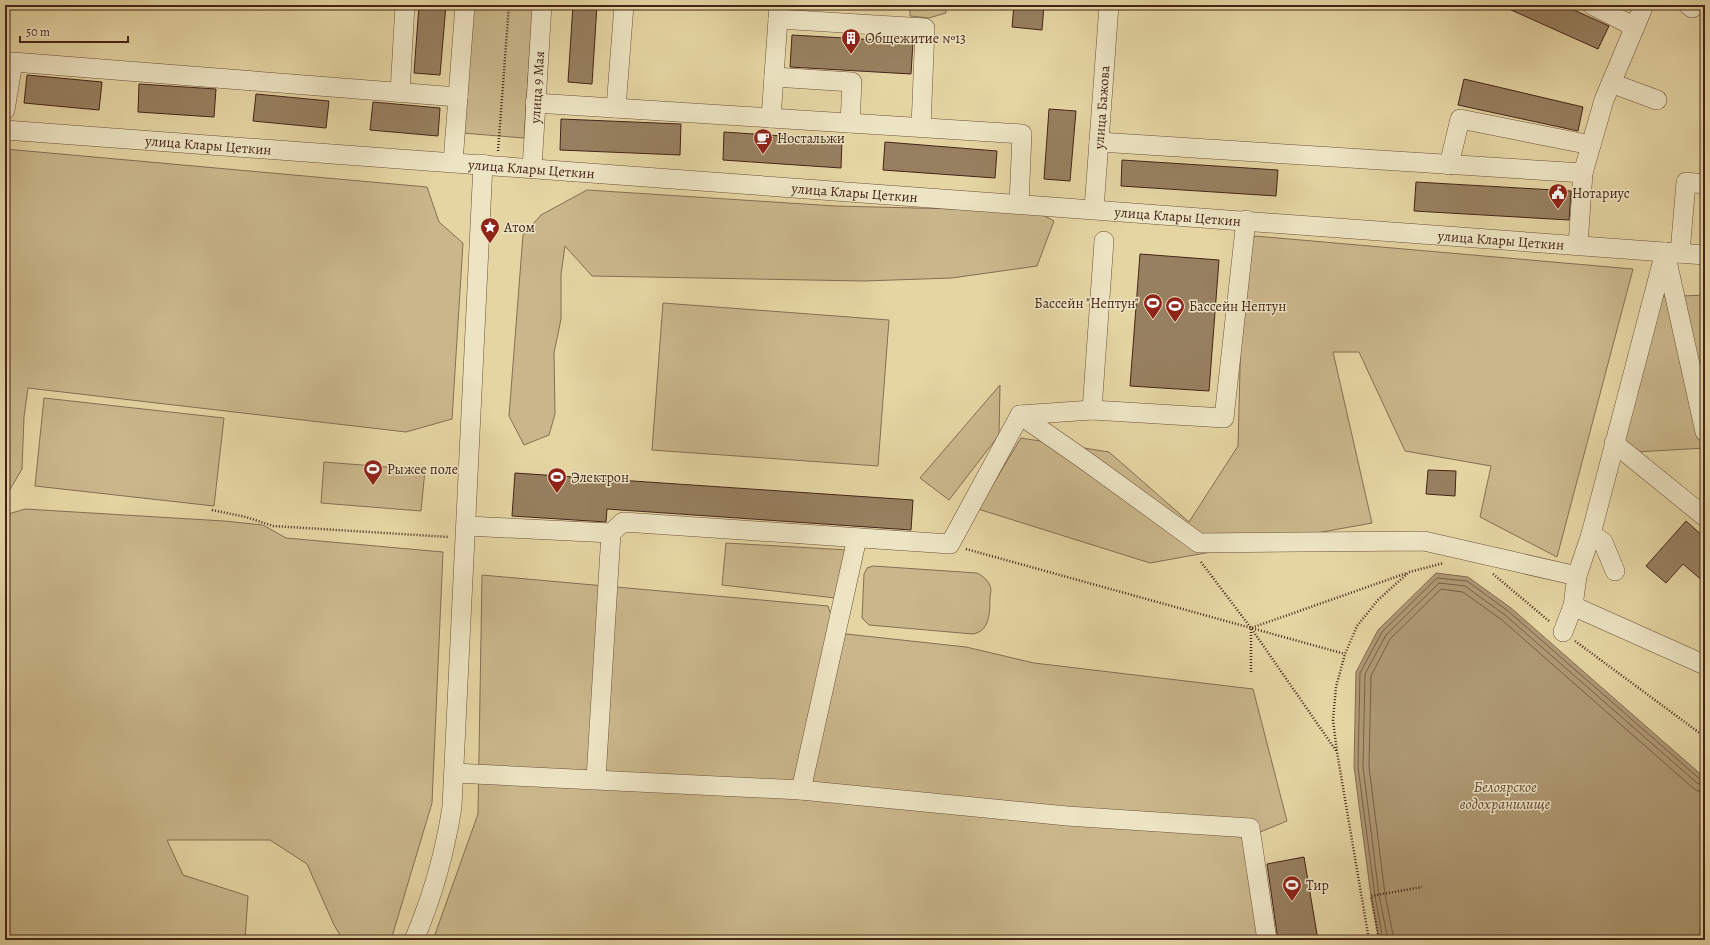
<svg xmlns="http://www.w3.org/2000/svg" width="1710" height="945" font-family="Alegreya,serif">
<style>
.green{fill:#c9b78b;stroke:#866e52}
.water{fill:#ae9974;stroke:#846a4f}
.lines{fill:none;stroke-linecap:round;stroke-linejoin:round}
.shore{stroke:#795e46;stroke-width:1}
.building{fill:#978060;stroke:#442418}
.minor-casing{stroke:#6c503b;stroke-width:20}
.path{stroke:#442418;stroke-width:2.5;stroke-dasharray:1 2;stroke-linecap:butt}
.minor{stroke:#ede4c3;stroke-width:19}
.labels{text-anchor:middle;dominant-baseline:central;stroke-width:3;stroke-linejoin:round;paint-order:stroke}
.poi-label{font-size:14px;fill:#442418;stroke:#ede4c3;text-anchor:start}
.street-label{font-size:14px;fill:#442418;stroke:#ede4c3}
.water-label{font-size:15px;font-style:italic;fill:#644734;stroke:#ede4c3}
</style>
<rect width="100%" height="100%" fill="#e4d5a3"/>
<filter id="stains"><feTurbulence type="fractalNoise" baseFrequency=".005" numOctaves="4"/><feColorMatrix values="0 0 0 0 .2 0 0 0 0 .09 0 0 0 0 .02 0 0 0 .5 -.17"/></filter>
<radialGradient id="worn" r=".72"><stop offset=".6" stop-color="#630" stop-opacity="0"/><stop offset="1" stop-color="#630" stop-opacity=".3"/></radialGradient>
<!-- green -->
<g class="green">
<polygon points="471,5 533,5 524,138 462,133"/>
<polygon points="910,5 946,5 946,13 929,18 910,16"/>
<polygon points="5,149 427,187 439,222 463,243 452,419 406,432 28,388 24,417 22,469 5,498"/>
<polygon points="587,190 835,206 1036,211 1054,221 1037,266 952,278 864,281 592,276 565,246 561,275 561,319 554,353 555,414 549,435 524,445 509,416 523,235 541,215"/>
<polygon points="1255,236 1633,269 1557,557 1480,517 1491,466 1405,451 1359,352 1333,352 1372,523 1150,563 978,509 1021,438 1109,452 1189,522 1238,446 1243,255"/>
<polygon points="1705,295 1705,448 1619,453 1658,297"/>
<polygon points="663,303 889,320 878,466 652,450"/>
<polygon points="1000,385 999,435 949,500 920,478"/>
<polygon points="44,398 224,418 214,506 35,486"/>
<polygon points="324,462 425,470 421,511 321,503"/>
<polygon points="25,509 224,521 263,525 286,538 443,552 432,803 391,940 343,940 334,925 307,864 270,840 167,840 183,875 248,896 245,940 5,940 5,515"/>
<polygon points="726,543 848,550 835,598 722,585"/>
<path d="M873,566L977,573C983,576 988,580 990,586C992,589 990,595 990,598C990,612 990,631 973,634L869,625L862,618L864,574L867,568Z"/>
<polygon points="482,575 828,606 837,633 966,647 1034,663 1253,689 1287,821 1253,835 1259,940 433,940 478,814"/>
</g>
<!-- water -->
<polygon class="water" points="1436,573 1468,577 1511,608 1705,778 1705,940 1379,940 1371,896 1354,767 1356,672 1378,630"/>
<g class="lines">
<!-- shore -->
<g class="shore">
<polyline points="1383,940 1375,896 1358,767 1360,673 1382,632 1437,578 1467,581 1508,611 1701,780 1705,781"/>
<polyline points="1388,940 1379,895 1363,767 1365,674 1386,635 1439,583 1465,586 1505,615 1697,783 1705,786"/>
<polyline points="1394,940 1385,894 1369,767 1371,676 1390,639 1441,589 1463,592 1502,620 1693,788 1698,791 1705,792"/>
</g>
</g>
<!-- building -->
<g class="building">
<polygon points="419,5 446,5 440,75 414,73"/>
<polygon points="573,5 597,5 592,84 568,82"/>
<polygon points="1014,5 1044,5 1042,30 1012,27"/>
<polygon points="1500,5 1563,5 1609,26 1598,49"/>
<polygon points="792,35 913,42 911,74 790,67"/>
<polygon points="27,75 102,82 99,110 24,103"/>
<polygon points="1464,79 1583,107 1578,131 1458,105"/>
<polygon points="139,84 216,89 214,117 138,112"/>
<polygon points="256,94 329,101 326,128 253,121"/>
<polygon points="373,102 440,108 438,136 370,130"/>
<polygon points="1049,109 1076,111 1070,181 1044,179"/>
<polygon points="561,119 681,124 680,155 560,150"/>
<polygon points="724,132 842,140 841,168 723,160"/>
<polygon points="885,142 997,151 995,178 883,170"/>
<polygon points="1122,160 1278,170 1276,196 1121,186"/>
<polygon points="1416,182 1571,191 1569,220 1414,211"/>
<polygon points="1140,254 1219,260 1209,391 1130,386"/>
<polygon points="1428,470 1456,471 1455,496 1426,494"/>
<polygon points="515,473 913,500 911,530 607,509 606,522 512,516"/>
<polygon points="1686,521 1705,538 1705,583 1683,564 1666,583 1646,566"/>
<polygon points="1304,857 1318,940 1278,940 1267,864"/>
</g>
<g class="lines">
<!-- minor casing -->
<g class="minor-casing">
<g id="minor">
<polyline points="1592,5 1635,27"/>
<polyline points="1688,5 1692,8"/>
<polyline points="778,19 925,28 921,127"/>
<polyline points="774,77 852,82 850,123"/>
<polyline points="1611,83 1657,100"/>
<polyline points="400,92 405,5"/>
<polyline points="535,103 1022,134 1019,204"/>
<polyline points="616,108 624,5"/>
<polyline points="5,110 13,62 458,97"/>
<polyline points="771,118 779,5"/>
<path id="s1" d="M5,130L1705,255"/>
<polyline points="1099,142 1583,173"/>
<polyline points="453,162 465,5"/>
<polyline points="1449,165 1460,119 1591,145"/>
<path id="s2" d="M532,168L542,5"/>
<path id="s3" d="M1094,209L1109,5"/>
<polyline points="1578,245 1583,173 1604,100 1644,5"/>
<polyline points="1680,253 1686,182 1705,184"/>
<polyline points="1092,410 1104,241"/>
<polyline points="1020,415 1086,461 1199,543 1424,541 1577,576 1573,606 1563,632"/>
<polyline points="1614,443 1705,517"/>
<polyline points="466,526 611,533 623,522 950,544 1020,415 1092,410 1224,418 1246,220"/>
<polyline points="1591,534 1603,542 1615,571"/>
<polyline points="1577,576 1591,534 1665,252 1705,432"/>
<polyline points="1573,606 1705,665"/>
<polyline points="454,773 801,790 1067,816 1250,828 1267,940"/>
<polyline points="596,779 611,533"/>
<polyline points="801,790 857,538"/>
<path d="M414,940C432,898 445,852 452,807L483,164"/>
</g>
</g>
<!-- path -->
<g class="path">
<polyline points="498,151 509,5"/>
<polyline points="212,510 246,517 273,526 449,537"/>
<polyline points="966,549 1345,654"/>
<polyline points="1201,562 1251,628 1337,752"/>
<polyline points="1493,574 1549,621"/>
<polyline points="1575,641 1705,737"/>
<polyline points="1251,672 1251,628 1407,573"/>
<polyline points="1369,940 1337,752 1333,720 1336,687 1345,654 1357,626 1378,600 1409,572 1444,563"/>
<polyline points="1379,940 1371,896 1422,887"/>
</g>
<!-- minor -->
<use href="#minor" class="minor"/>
</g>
<!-- icons -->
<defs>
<g id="building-pin" transform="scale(1)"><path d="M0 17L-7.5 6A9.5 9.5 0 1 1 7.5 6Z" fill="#8f2418" stroke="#ede4c3"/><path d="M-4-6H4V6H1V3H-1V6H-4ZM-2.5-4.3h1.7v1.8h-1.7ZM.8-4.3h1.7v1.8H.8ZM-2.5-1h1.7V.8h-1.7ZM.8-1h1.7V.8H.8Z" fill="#fff"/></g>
<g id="cafe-pin" transform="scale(1)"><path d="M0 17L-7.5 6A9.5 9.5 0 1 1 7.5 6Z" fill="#8f2418" stroke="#ede4c3"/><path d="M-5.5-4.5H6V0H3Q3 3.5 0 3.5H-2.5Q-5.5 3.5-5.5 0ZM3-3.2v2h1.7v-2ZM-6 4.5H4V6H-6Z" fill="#fff"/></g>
<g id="civic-pin" transform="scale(1)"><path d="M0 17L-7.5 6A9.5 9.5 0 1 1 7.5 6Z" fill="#8f2418" stroke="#ede4c3"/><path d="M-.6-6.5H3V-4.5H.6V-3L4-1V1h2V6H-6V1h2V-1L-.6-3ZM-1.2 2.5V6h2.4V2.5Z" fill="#fff"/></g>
<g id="sight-pin" transform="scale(1)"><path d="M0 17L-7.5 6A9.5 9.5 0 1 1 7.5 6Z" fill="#8f2418" stroke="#ede4c3"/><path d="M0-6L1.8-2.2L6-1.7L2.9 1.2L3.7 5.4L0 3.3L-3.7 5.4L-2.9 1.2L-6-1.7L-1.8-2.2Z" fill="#fff"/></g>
<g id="stadium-pin" transform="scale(1)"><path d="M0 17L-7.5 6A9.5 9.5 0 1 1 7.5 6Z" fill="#8f2418" stroke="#ede4c3"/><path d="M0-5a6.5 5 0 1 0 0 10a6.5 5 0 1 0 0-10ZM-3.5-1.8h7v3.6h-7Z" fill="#fff"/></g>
</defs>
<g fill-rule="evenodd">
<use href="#building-pin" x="851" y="38"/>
<use href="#cafe-pin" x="763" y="138"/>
<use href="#civic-pin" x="1558" y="193"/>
<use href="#sight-pin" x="490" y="227"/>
<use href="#stadium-pin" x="1153" y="303"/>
<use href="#stadium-pin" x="1175" y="306"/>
<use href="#stadium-pin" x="373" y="469"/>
<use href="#stadium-pin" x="557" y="477"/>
<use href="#stadium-pin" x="1292" y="885"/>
</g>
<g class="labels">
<!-- poi labels -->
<g class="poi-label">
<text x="865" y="38">Общежитие №13</text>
<text x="777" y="138">Ностальжи</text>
<text x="1572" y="193">Нотариус</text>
<text x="504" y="227">Атом</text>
<text x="1139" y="303" text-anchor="end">Бассейн "Нептун"</text>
<text x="1189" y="306">Бассейн Нептун</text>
<text x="387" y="469">Рыжее поле</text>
<text x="571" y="477">Электрон</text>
<text x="1306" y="885">Тир</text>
</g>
<!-- street labels -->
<g class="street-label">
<text stroke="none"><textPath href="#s2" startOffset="81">улица 9 Мая</textPath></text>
<text stroke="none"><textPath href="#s3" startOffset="102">улица Бажова</textPath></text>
<text stroke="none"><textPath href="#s1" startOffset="204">улица Клары Цеткин</textPath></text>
<text stroke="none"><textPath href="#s1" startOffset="528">улица Клары Цеткин</textPath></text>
<text stroke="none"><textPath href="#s1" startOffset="852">улица Клары Цеткин</textPath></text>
<text stroke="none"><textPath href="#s1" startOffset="1176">улица Клары Цеткин</textPath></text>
<text stroke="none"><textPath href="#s1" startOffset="1500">улица Клары Цеткин</textPath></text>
</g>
<!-- water labels -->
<g class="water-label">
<text x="1505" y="787">Белоярское<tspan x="1505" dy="17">водохранилище</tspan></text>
</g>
</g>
<!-- margin -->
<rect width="1710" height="945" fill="none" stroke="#e4d5a3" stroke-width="20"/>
<rect x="6" y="6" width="1698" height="933" fill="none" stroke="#442418" stroke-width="2"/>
<rect x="10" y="10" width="1690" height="925" fill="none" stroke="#442418"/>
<!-- scale -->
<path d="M20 36v6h108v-6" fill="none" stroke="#442418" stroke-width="2"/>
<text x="26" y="36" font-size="12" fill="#442418" stroke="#ede4c3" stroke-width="3" paint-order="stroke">50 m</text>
<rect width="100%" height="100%" filter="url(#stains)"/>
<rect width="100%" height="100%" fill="url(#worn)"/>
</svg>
